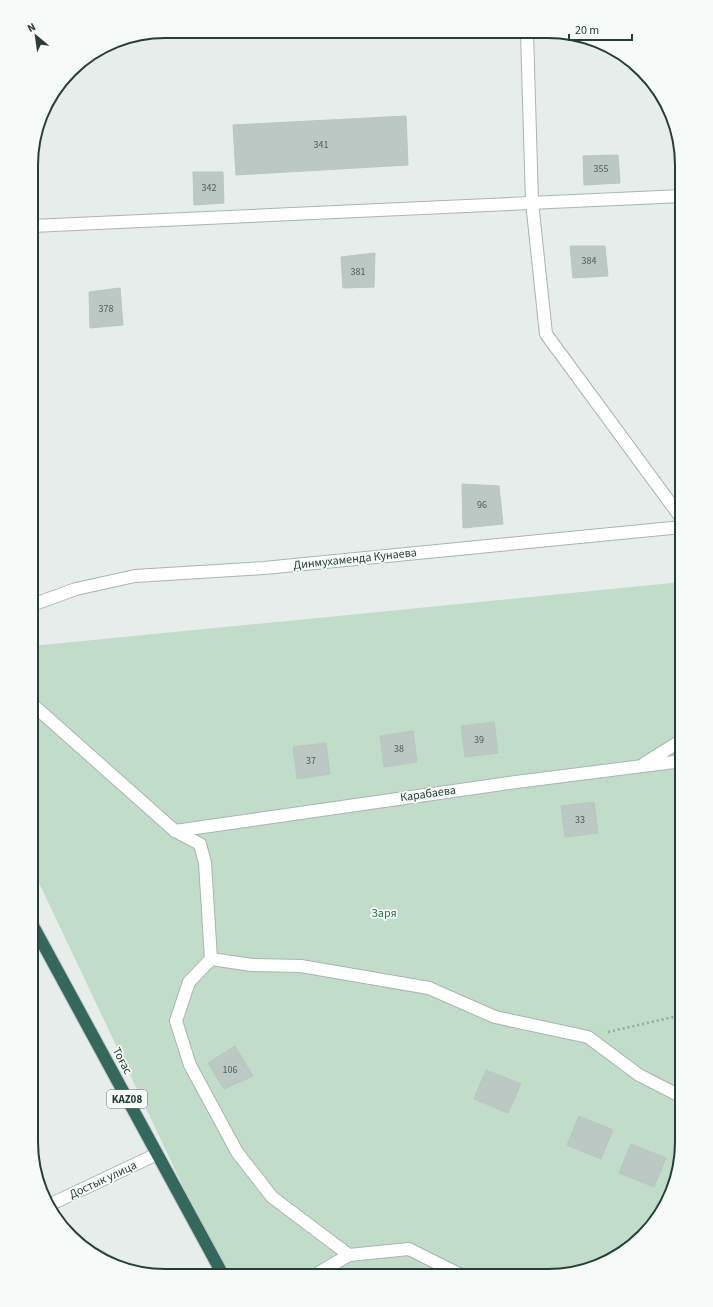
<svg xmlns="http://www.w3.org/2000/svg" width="713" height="1307" font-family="'Source Sans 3',sans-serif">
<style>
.green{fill:#c1dcc8}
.building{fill:#bbc8c3;stroke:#b8c7c0}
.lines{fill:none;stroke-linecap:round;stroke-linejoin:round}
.minor-casing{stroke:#a9b5b1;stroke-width:14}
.highway-casing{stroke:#c2c9c7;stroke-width:14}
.path{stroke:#89aea2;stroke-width:2.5;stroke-dasharray:2 3;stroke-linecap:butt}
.minor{stroke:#fff;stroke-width:12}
.highway{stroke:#34685c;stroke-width:12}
.labels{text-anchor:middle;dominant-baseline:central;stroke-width:3.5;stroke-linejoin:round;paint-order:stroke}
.number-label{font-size:10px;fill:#4b605a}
.shield{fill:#f6faf8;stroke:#647671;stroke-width:1}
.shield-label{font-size:11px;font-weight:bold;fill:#263e37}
.street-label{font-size:12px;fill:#263e37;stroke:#f6faf8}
.park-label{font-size:12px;fill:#33714a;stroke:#f6faf8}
.rim{fill:none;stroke:#263e37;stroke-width:2}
</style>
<rect width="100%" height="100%" fill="#e6edea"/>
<!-- green -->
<polygon class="green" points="682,582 682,1151 672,1193 654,1224 629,1248 591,1269 548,1276 225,1275 31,866 32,646"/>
<!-- building -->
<g class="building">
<polygon points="406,116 408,165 236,175 233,125"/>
<polygon points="618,155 620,183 584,185 583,156"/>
<polygon points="193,172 223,172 224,203 194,205"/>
<polygon points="570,246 605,246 608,276 573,278"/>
<polygon points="375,253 374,287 343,288 341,257"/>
<polygon points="120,288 123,325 90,328 89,292"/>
<polygon points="462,484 499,486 503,524 463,528"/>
<polygon points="494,722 498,753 465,757 461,726"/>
<polygon points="413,731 417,762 384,767 380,736"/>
<polygon points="326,743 330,774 297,779 293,747"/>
<polygon points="594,802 598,833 565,837 561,806"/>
<polygon points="235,1046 253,1076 224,1089 208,1063"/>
<polygon points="486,1070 521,1084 508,1113 474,1099"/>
<polygon points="579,1116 613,1130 601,1159 567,1145"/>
<polygon points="631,1144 666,1158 654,1187 619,1173"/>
<polygon points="552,1268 565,1273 549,1276"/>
</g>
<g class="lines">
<!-- minor casing -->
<g class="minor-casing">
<g id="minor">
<polyline points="527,33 532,202 546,334 682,519"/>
<polyline points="32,226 682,196"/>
<polyline points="32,605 76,589 135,576 264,568 682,527"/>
<polyline points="31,703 175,831 200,844 205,863 211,959 252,965 301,966 429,988 495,1017 588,1037 639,1075 682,1097"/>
<polyline points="645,763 682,740"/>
<polyline points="175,831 516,782 682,761"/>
<polyline points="211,959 189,982 176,1021 190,1065 237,1152 272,1197 349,1255"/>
<polyline points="49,1205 157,1154"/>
<polyline points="315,1275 349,1255 409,1249 463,1276"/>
</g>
</g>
<!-- highway casing -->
<g class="highway-casing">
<polyline id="highway" points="31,922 223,1275"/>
</g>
<!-- path -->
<polyline class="path" points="608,1032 682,1015"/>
<!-- minor -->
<use href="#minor" class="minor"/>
<!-- highway -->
<use href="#highway" class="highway"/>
</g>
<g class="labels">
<!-- number labels -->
<g class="number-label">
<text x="321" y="145">341</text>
<text x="601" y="169">355</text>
<text x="209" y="188">342</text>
<text x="589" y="261">384</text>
<text x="358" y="272">381</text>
<text x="106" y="309">378</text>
<text x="482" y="505">96</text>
<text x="479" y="740">39</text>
<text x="399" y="749">38</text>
<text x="311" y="761">37</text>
<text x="580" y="820">33</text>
<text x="230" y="1070">106</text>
</g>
<!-- shield labels -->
<rect class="shield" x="107" y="1090" width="40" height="18" rx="3"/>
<g class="shield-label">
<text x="127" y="1099">KAZ08</text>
</g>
<!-- street labels -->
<g class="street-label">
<text transform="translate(355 559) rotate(-6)">Динмухаменда Кунаева</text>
<text transform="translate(428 794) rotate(-8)">Карабаева</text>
<text transform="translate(122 1061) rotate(62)">Тоғас</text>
<text transform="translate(103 1180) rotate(-25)">Достык улица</text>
</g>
<!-- park labels -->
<g class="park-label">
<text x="384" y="913">Заря</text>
</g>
</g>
<!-- crop -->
<path d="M0 0H713V1307H0ZM165 38H548A127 127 0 0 1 675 165V1142A127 127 0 0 1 548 1269H165A127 127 0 0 1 38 1142V165A127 127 0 0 1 165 38Z" fill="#f6faf8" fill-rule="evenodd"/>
<path class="rim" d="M165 38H548A127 127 0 0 1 675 165V1142A127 127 0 0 1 548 1269H165A127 127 0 0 1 38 1142V165A127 127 0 0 1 165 38Z"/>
<!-- north arrow -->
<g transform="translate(36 36) rotate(331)" stroke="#f6faf8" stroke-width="3" paint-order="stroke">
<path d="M0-3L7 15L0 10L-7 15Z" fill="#263e37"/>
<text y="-6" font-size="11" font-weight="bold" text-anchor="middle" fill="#263e37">N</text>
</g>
<!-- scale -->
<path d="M569 34v6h63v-6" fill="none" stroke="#263e37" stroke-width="2"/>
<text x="575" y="34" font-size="12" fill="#263e37" stroke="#f6faf8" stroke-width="3" paint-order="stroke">20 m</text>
</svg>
